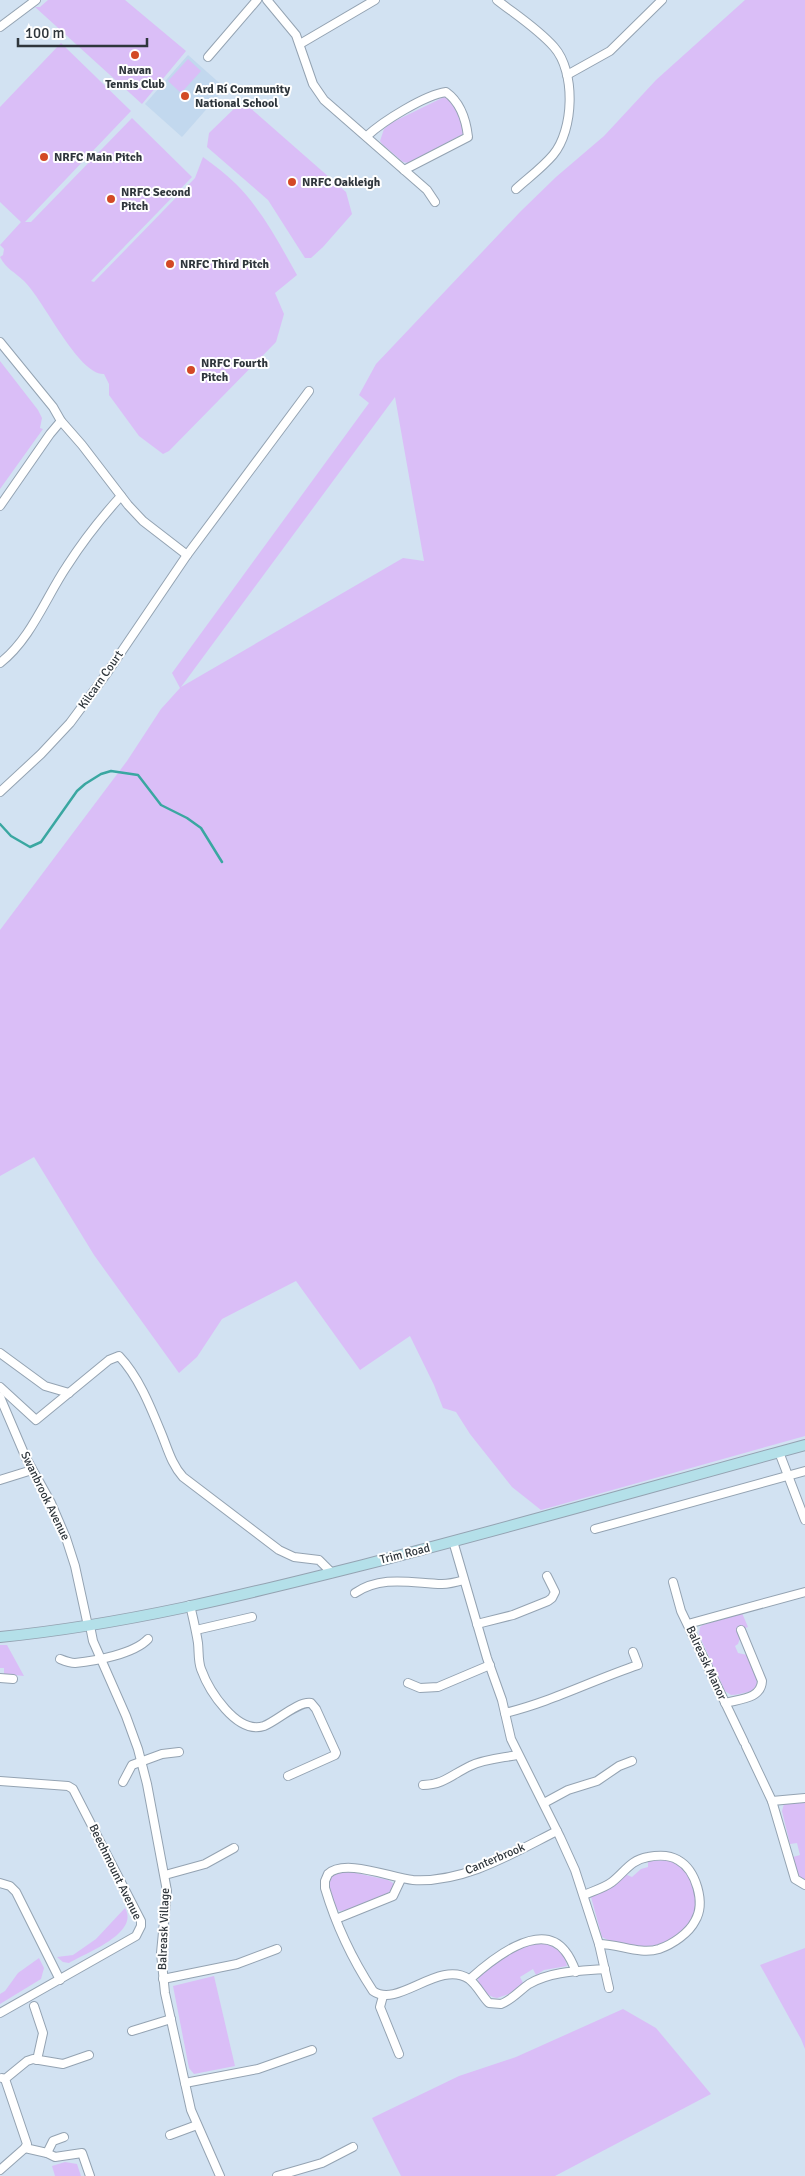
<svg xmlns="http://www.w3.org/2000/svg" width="805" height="2176" font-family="Signika,sans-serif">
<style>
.built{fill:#c2d8ee}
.green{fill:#dabef7;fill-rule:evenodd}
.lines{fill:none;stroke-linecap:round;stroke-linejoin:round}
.stream{stroke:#3aa7a1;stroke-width:2.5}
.street-casing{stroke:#94a3b2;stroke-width:10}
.secondary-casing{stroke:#94a3b2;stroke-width:12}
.street{stroke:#fff;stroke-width:8}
.secondary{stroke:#b4e0e9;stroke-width:10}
.poi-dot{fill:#d34925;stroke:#fff;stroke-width:2}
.labels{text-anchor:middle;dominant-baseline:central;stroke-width:4;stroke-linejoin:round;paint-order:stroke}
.poi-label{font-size:12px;font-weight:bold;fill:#2f363c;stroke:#fff;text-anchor:start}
.street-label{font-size:12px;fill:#2f363c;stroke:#fff}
</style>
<rect width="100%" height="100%" fill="#d2e2f2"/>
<!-- built -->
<polygon class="built" points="188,55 225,88 182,137 145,104"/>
<!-- green -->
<g class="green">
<polygon points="48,0 125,0 186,51 142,104 35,7 40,7"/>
<path d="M745,0H805V1436L541,1510L512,1487L470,1434L456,1412L443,1408L434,1385L410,1336L360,1370L296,1281L222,1319L197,1357L179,1373L94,1255L34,1157L0,1176V930L127,761L161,709L180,688L172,673L369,403L359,395L376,364L520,212L556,177L604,136L656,80ZM395,397L424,561L403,558L181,687Z"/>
<path d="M61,43L131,111L25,222H31L132,118L192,177L91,281L94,282L195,178L203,157C214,165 226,174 236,184C262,210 279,243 297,275L275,293L284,314L276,342L169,451L163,454L139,436L109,395V384L104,374C78,375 44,300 24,281C15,272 6,269 0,257L3,255L4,249L0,245L21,222L0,202V107Z"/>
<polygon points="188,59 201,71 181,93 168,81"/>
<path d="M446,96C455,104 463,122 463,134L408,163L403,162L382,144L380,141L384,129L391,123Z"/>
<polygon points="239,104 248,106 346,192 352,214 323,247 311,258 305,258 268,200 207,147 209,133"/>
<polygon points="0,361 38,410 42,418 40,428 43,429 0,489"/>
<path d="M742,1613L748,1627L737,1631L740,1638L738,1644L735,1646L738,1653L747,1655C752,1667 766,1687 748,1692C742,1693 737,1695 731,1695L725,1691L699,1635L700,1627L703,1625Z"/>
<polygon points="0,1645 7,1645 24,1676 4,1674 4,1668 0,1668"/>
<path d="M805,1802V1881C796,1877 796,1866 793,1857L800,1855L797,1843L790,1844L782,1811L784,1804Z"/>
<path d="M668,1860C726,1886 688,1961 624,1944C616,1942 608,1941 602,1937L591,1897L614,1886L625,1874L632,1877L641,1869L648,1867V1861Z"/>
<path d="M342,1870L388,1880L393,1883V1888C385,1899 353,1910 340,1911L334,1908L327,1881L329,1876Z"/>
<path d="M125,1908C140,1933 86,1953 69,1963L63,1962L57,1957L73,1955L96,1939Z"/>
<path d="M539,1943L548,1944L564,1954L567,1966L544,1970L536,1975L533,1969L520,1977L523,1983L509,1994L497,1998C486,1996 478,1988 478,1977C496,1962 515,1947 539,1943Z"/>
<polygon points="805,1948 805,2049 801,2039 760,1965"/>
<polygon points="39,1958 44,1968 41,1979 0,2004 0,1994 5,1991 18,1973"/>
<polygon points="214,1976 235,2066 194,2074 189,2068 173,1986"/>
<polygon points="623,2009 656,2028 711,2094 555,2176 401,2176 372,2118 459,2076 516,2057"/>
<polygon points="65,2162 77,2164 81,2176 55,2176 52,2166"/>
</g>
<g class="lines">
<!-- stream -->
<polyline class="stream" points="0,824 11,836 30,847 41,842 77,791 85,784 101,774 111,771 138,775 161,805 187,818 201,828 222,862"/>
<!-- street casing -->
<g class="street-casing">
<g id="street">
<polyline points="267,0 296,35 313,84 324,100 427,190 435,202"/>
<path d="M497,0C516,15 537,28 554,47C576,72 574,130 553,155C542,168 528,178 516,189"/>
<polyline points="0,27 36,0"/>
<polyline points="300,44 375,0"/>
<polyline points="208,57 257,0"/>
<polyline points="567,75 610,51 662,0"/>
<path d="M367,136C383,121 425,95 446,92C460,102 466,119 468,137L404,170"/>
<polyline points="0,342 53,407 61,421 82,445 128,505 143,521 187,555"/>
<polyline points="0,506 50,434 61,421"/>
<path d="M0,663C31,639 46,597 67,566C83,541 101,518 121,496"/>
<polyline points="0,792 41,754 70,723 107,673 187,555 309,391"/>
<polyline points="0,1353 45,1386 69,1393"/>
<path d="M0,1387L36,1420L109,1360L119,1356C139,1377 151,1408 162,1435C168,1450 172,1465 183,1477L279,1550L294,1557L319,1560L332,1573"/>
<polyline points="0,1397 26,1458 51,1503 66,1538 75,1566 88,1626"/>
<polyline points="779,1452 805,1520"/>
<polyline points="0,1480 32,1470"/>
<polyline points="595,1529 805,1471"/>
<polyline points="453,1541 487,1658 502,1700 511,1739 560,1837 575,1870 599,1944 609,1988"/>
<polyline points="673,1582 681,1611 744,1742"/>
<path d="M355,1593C382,1575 411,1583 442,1584C449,1584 457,1582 464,1580"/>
<path d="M190,1605C193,1618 196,1630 198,1643C199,1652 198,1661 201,1669C209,1691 237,1735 264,1726C277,1721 298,1701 311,1703L316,1709L336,1753L335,1755L288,1776"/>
<polyline points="477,1624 513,1615 548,1601 552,1598 555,1592 547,1576"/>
<polyline points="688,1624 805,1592"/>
<polyline points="90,1626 93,1641 126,1716 138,1749 147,1784 167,1891 161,1953 165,1993 191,2110 220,2176"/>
<polyline points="196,1630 252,1617"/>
<path d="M60,1659C65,1661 70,1663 75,1663C95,1661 134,1654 148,1639"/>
<polyline points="0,1678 13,1679"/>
<polyline points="408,1683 420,1688 438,1687 490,1665"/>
<path d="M725,1703C740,1699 761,1699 762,1681L741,1630"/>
<path d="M505,1713C551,1702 593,1680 638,1665L633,1652"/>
<polyline points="746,1746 772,1801 795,1879 805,1885"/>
<polyline points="0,1781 68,1786 73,1789 141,1921 141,1926 136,1936 0,2013"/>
<polyline points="123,1782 132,1765 162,1754 179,1752"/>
<path d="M423,1785C443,1785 453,1774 470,1766C484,1759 502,1758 517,1755"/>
<polyline points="772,1801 805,1798"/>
<polyline points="544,1803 568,1790 597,1781 619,1766 632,1761"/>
<path d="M557,1831C513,1853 465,1883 413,1880C391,1878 345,1858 328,1874L325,1881V1888C336,1925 352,1959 373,1991C398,2009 439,1959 469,1979C477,1985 482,1996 489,2003L501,2004C512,2000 519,1991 529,1984C551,1971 580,1971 605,1969"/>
<polyline points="165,1875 205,1864 234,1848"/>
<polyline points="0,1883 10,1886 16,1892 60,1980"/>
<path d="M584,1895C593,1891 604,1888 612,1882C625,1872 630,1860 648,1857C658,1855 670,1855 678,1860C696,1870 706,1903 695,1921C689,1933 673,1944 659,1949C640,1955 619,1944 599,1944"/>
<polyline points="336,1919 393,1896 401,1879"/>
<polyline points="163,1979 237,1964 277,1949"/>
<path d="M470,1979C490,1961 540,1919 565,1951C570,1957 573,1964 576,1972"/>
<polyline points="383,1996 380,2007 399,2054"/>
<polyline points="34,2006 43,2033 37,2060"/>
<polyline points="132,2031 171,2019"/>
<polyline points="2,2078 5,2079 27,2061 33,2059 63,2064 89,2055"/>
<polyline points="185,2083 258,2069 312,2050"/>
<polyline points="170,2135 197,2125"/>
<polyline points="25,2148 47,2153 55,2157 82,2153 90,2176"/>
<polyline points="47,2153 53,2141 64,2137"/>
<polyline points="0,2170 25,2148 27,2144 5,2079"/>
<polyline points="277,2176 322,2163 353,2147"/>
</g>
</g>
<!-- secondary casing -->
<g class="secondary-casing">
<path id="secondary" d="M0,1637C123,1625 244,1595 363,1565C511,1527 658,1485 805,1445"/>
</g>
<!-- street -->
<use href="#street" class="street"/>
<!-- secondary -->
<use href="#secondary" class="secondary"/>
</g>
<!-- markers -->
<g class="poi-dot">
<circle cx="135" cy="55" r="5"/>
<circle cx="185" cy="96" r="5"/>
<circle cx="44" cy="157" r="5"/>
<circle cx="292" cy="182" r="5"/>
<circle cx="111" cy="199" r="5"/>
<circle cx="170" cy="264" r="5"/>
<circle cx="191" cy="370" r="5"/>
</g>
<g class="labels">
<!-- poi labels -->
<g class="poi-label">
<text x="135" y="70" text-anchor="middle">Navan<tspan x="135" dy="14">Tennis Club</tspan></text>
<text x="195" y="89">Ard Rí Community<tspan x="195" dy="14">National School</tspan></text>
<text x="54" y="157">NRFC Main Pitch</text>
<text x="302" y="182">NRFC Oakleigh</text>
<text x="121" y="192">NRFC Second<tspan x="121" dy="14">Pitch</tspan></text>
<text x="180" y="264">NRFC Third Pitch</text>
<text x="201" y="363">NRFC Fourth<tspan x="201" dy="14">Pitch</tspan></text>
</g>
<!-- street labels -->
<g class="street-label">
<text transform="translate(101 680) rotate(-55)">Kilcarn Court</text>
<text transform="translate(45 1496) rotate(64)">Swanbrook Avenue</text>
<text transform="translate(405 1554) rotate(-14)">Trim Road</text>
<text transform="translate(706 1663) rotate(65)">Balreask Manor</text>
<text transform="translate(495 1859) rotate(-23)">Canterbrook</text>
<text transform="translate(115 1872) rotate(64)">Beechmount Avenue</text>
<text transform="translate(164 1929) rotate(-88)">Balreask Village</text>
</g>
</g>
<!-- scale -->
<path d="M18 38v8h129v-8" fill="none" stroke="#2f363c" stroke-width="2.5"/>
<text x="25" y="38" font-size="15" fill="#2f363c" stroke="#ffffff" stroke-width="4" paint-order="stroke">100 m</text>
</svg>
